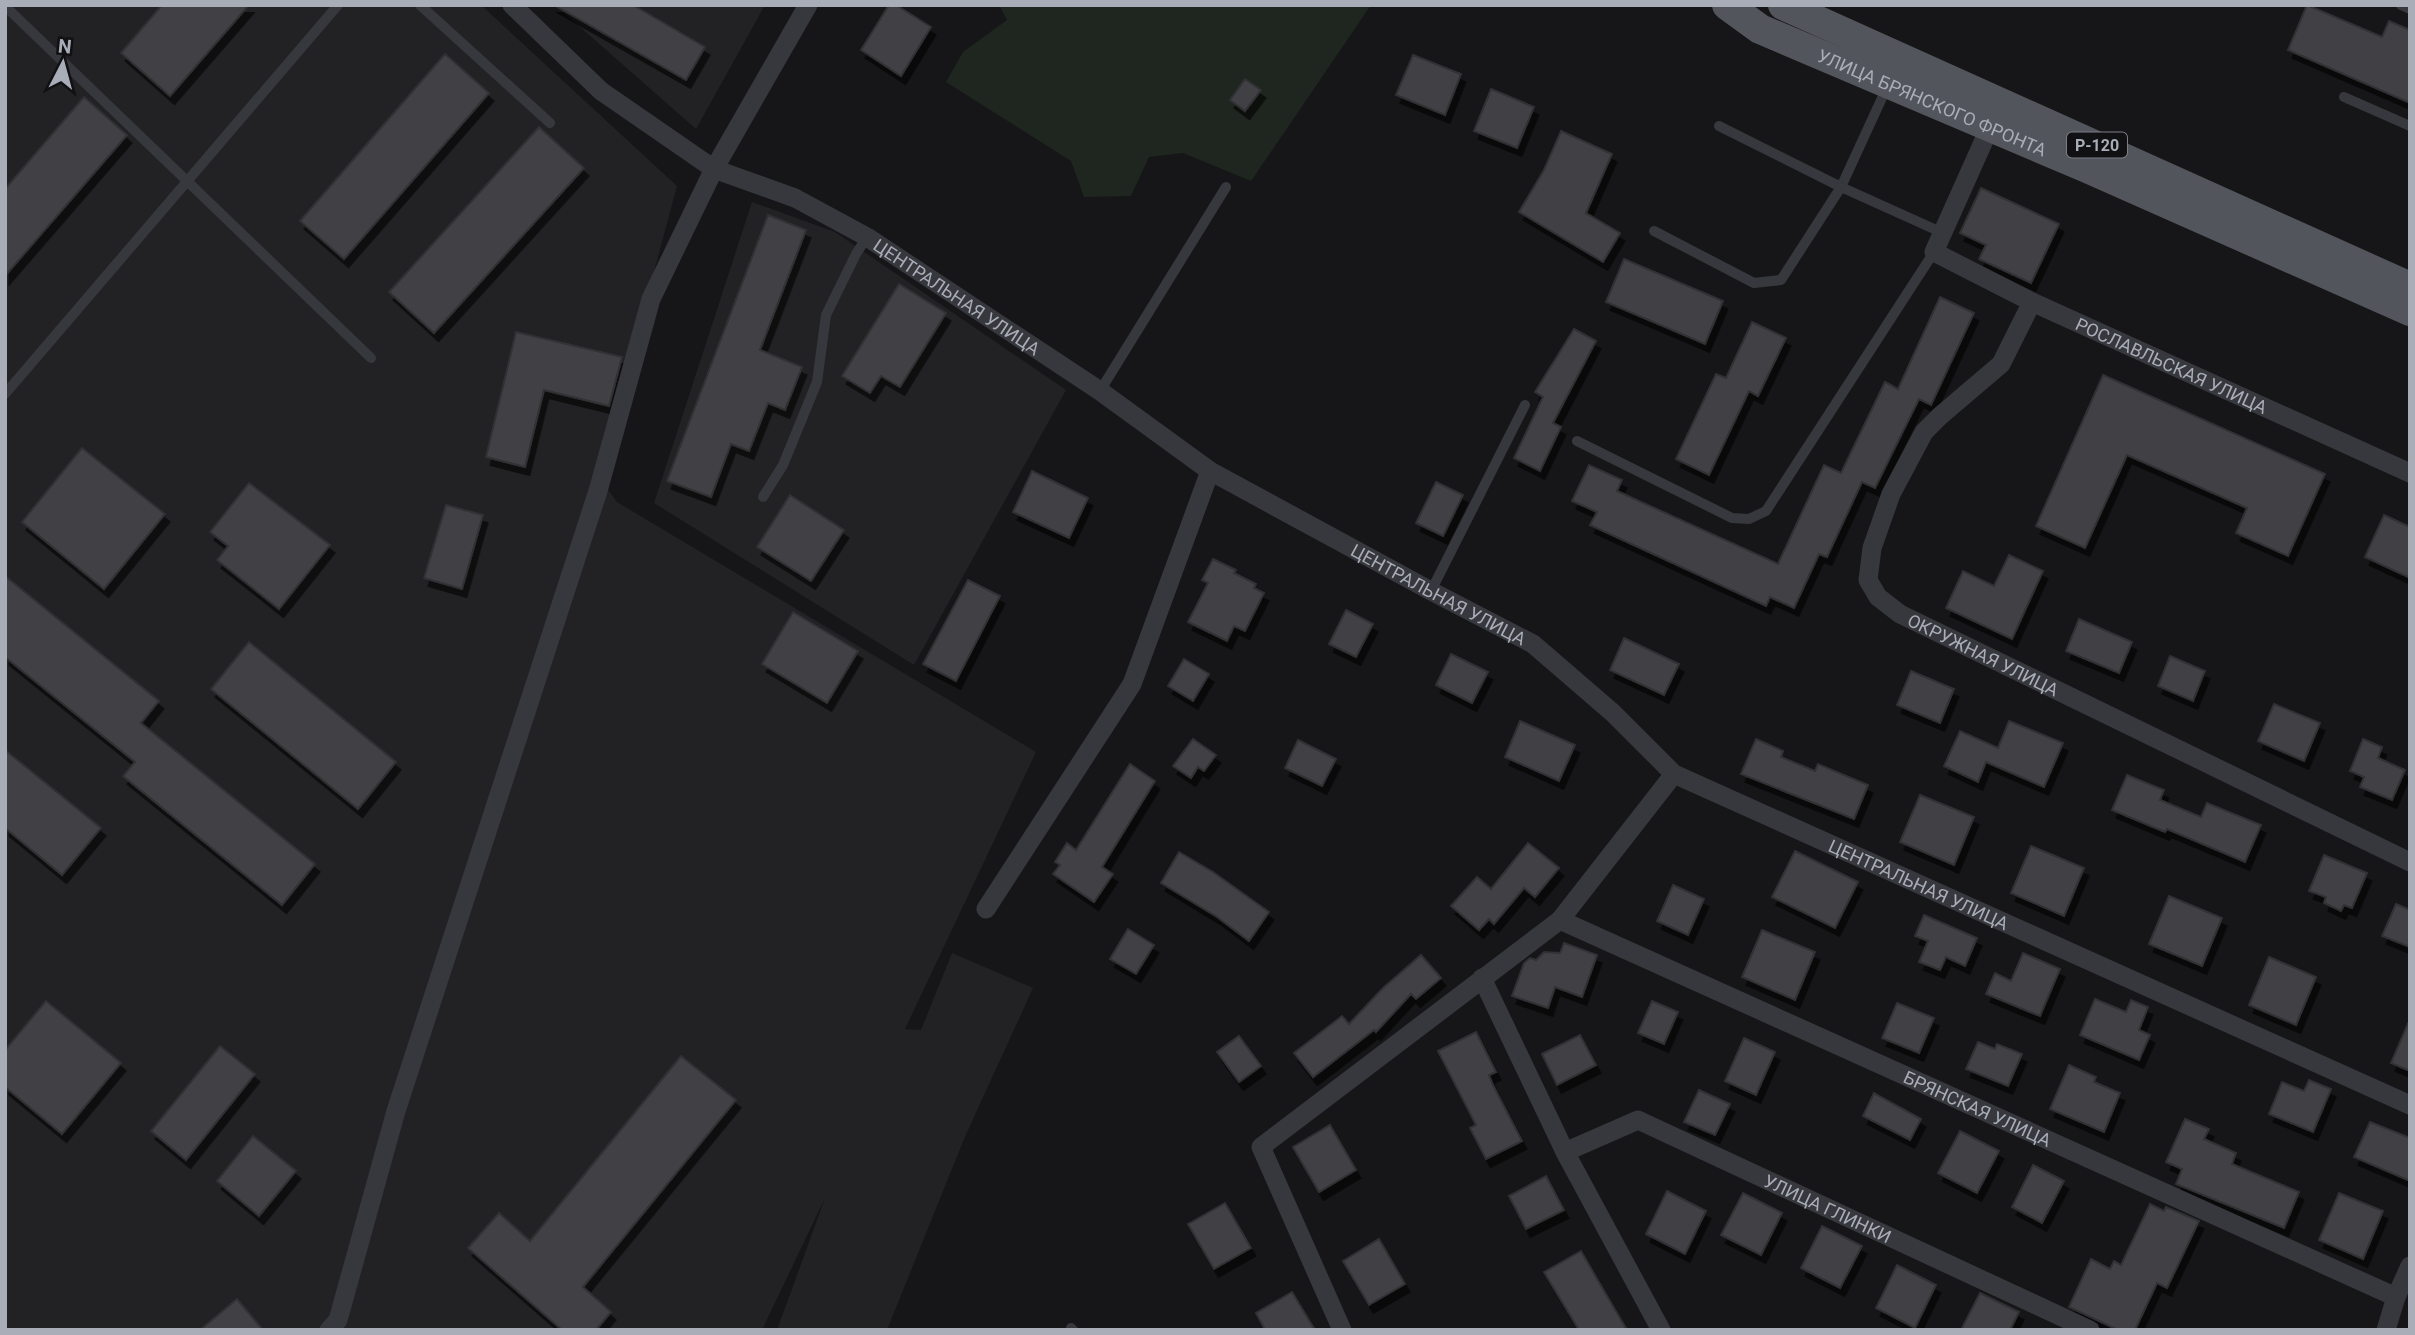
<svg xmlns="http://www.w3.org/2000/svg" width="2415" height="1335" font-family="Roboto,sans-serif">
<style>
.built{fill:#222225}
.green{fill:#1e261f}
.building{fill:#404145;stroke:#303034;stroke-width:2;filter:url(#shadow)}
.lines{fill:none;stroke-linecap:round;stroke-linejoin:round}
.service{stroke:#37383d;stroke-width:10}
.minor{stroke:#37383d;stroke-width:19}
.primary{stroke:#53555c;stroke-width:30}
.labels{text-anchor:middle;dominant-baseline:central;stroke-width:5;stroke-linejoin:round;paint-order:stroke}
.shield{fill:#111113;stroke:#7b7e86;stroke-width:2}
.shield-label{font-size:16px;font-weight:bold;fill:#a8adb8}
.street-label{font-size:18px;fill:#a8adb8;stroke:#111113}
</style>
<defs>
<filter id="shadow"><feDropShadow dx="4.5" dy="8" stdDeviation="0" flood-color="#0009"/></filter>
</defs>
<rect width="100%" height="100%" fill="#161618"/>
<!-- built -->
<g class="built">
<polygon points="5,5 481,5 677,186 599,477 617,502 1036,752 905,1029 921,1030 952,953 1033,988 964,1139 887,1330 777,1330 825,1198 762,1330 5,1330"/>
<polygon points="555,5 765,5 696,129"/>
<polygon points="752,202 835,232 1066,390 914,665 654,503"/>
</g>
<!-- green -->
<polygon class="green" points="999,5 1371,5 1251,181 1183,153 1149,157 1131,196 1084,197 1071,161 946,82 963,52 1007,20"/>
<!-- building -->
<g class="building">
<polygon points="162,5 249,5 170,96 121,53"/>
<polygon points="554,5 633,5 705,47 686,80"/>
<polygon points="889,5 896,5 931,27 901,76 861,50"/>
<polygon points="2307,5 2382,37 2389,21 2410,30 2410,103 2288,50"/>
<polygon points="445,54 489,93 344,259 300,221"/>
<polygon points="1413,55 1461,74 1445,115 1396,95"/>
<polygon points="1245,79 1261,90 1245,111 1230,100"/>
<polygon points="1491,89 1534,107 1517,148 1474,131"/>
<polygon points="84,97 127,135 5,276 5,189"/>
<polygon points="539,127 584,168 434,333 389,292"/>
<polygon points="1561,131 1612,154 1586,213 1620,233 1603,262 1519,212 1544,170"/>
<polygon points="1981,188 2059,224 2031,283 1979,259 1986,245 1960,233"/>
<polygon points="768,215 806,230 760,350 802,367 785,410 768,403 749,451 731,444 711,497 667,481"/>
<polygon points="1624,259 1723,301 1705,344 1606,302"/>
<polygon points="899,284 946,313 900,387 881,376 870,393 842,376"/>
<polygon points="1940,297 1974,313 1931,405 1919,399 1875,488 1862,482 1827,557 1819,554 1794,608 1770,597 1766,606 1590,525 1597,512 1572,501 1589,465 1622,480 1617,491 1778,564 1824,465 1841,473 1885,382 1898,389"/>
<polygon points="1752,322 1786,338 1758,396 1749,391 1709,475 1676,459 1716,374 1726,378"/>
<polygon points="1574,329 1596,341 1553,423 1561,427 1540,471 1514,458 1543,397 1535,392"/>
<polygon points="516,332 622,357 609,406 544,390 525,467 486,457"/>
<polygon points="2103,375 2325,474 2288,556 2236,533 2247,508 2127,455 2085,548 2036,526"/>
<polygon points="82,448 165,514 104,589 22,522"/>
<polygon points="1032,471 1088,498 1069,538 1013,512"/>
<polygon points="1436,482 1463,495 1443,536 1416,523"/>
<polygon points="249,483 330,545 279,609 217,560 228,546 210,532"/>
<polygon points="790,495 844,530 811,581 757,547"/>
<polygon points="446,505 483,515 462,589 424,578"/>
<polygon points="2384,515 2410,527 2410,578 2365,557"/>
<polygon points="2009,555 2043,571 2012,639 1946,608 1963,571 1994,586"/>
<polygon points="1213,559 1236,570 1234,573 1256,584 1254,588 1264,593 1245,631 1234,626 1227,641 1188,622 1208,583 1202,580"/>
<polygon points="5,576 159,701 141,723 315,864 282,905 123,776 135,762 5,657"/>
<polygon points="968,580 1000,596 956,681 923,664"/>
<polygon points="1346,610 1373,624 1356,657 1329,644"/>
<polygon points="793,612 858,651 827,703 762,664"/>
<polygon points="2079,619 2132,642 2119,673 2066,651"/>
<polygon points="1624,638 1679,664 1664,695 1610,670"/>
<polygon points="249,642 396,762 358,809 211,689"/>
<polygon points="1451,654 1488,672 1472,703 1436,685"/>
<polygon points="2170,656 2205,671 2193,701 2158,686"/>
<polygon points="1184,659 1209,674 1193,701 1168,686"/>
<polygon points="1911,671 1954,689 1940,723 1897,705"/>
<polygon points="2274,704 2320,723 2304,761 2258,741"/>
<polygon points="1520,721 1575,745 1559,781 1505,757"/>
<polygon points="2009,721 2063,743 2044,787 1986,762 1978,782 1944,766 1960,731 1998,748"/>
<polygon points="1193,739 1216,755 1204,771 1198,767 1191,778 1173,766"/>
<polygon points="1756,739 1783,751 1781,757 1815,771 1818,764 1868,785 1854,819 1741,774"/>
<polygon points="2363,739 2382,747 2378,758 2405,770 2392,800 2360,787 2364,777 2350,771"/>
<polygon points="1298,740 1336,759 1322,786 1285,768"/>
<polygon points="5,750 101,828 62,875 5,828"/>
<polygon points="1130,764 1155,781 1102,867 1113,874 1094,902 1053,874 1060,865 1055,862 1067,843 1076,850"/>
<polygon points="2127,775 2164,790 2160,800 2201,817 2207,803 2261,825 2245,862 2167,829 2165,832 2112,810"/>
<polygon points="1920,795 1974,817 1954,865 1900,842"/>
<polygon points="1528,843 1559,868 1535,897 1524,888 1494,924 1489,919 1479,930 1451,906 1477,877 1491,889"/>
<polygon points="2031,846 2084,868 2064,916 2011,893"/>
<polygon points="1795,851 1858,882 1835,928 1772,897"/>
<polygon points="1179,852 1213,872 1269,912 1249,941 1217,917 1161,883"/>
<polygon points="2324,855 2367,873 2352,908 2344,905 2341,911 2324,903 2326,897 2309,891"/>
<polygon points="1673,885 1704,899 1688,935 1657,921"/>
<polygon points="2169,896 2222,918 2202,966 2149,944"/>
<polygon points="2396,904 2410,910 2410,947 2382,936"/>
<polygon points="1924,915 1977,938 1965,966 1946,957 1940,970 1919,962 1928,941 1915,936"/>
<polygon points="1128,929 1154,945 1136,974 1110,959"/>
<polygon points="1762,930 1815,952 1795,1000 1742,977"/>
<polygon points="1564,943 1597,955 1582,997 1555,987 1548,1008 1512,996 1524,963 1530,958 1536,960 1544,952 1560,953"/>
<polygon points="2023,953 2060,969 2040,1016 1986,994 1995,973 2011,981"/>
<polygon points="1421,955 1441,978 1416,999 1411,994 1376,1032 1374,1030 1313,1077 1294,1053 1342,1016 1349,1024 1383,988"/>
<polygon points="2269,957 2316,977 2296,1025 2249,1005"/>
<polygon points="2095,999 2126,1012 2131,1000 2148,1007 2139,1030 2150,1035 2139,1060 2080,1035"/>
<polygon points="46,1001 121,1063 62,1134 5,1087 5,1050"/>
<polygon points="1652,1001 1678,1012 1664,1044 1638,1033"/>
<polygon points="1897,1003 1934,1018 1919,1053 1882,1038"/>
<polygon points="2410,1019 2410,1071 2391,1063"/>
<polygon points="1476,1032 1496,1072 1489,1075 1493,1085 1522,1141 1486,1159 1470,1128 1476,1125 1438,1051"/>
<polygon points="1580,1035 1596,1065 1557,1085 1542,1054"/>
<polygon points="1239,1036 1261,1066 1239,1082 1217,1052"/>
<polygon points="1744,1038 1775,1052 1756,1095 1725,1081"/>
<polygon points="1978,1042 1995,1049 1997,1044 2022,1054 2008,1086 1966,1069"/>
<polygon points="220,1046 255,1074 186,1160 151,1131"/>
<polygon points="681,1056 736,1100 583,1287 611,1312 596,1330 562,1330 468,1248 499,1213 530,1241"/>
<polygon points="2069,1065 2096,1077 2094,1082 2120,1093 2104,1132 2050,1109"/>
<polygon points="2309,1080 2331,1089 2313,1132 2269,1114 2282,1082 2304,1091"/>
<polygon points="1699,1090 1730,1104 1715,1135 1684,1122"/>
<polygon points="1874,1093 1921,1119 1910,1140 1863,1116"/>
<polygon points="2185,1119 2209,1129 2204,1139 2236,1153 2232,1164 2299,1192 2284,1228 2176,1184 2182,1169 2166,1162"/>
<polygon points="2370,1122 2410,1138 2410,1181 2354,1157"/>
<polygon points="1330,1125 1356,1170 1319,1192 1293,1147"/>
<polygon points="1960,1131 1999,1151 1977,1193 1938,1173"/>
<polygon points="253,1136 296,1171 259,1216 217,1181"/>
<polygon points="2033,1165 2064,1181 2042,1223 2012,1207"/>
<polygon points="1546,1176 1564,1210 1526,1229 1509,1196"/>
<polygon points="1667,1191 1706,1211 1685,1254 1646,1234"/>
<polygon points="1743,1193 1782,1213 1761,1255 1721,1235"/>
<polygon points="2339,1193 2383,1211 2363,1259 2319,1240"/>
<polygon points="1225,1203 1251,1248 1214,1269 1188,1224"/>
<polygon points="2150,1204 2164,1211 2166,1207 2199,1221 2167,1288 2157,1283 2135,1330 2118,1330 2069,1307 2091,1259 2110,1269 2114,1261 2121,1265"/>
<polygon points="1822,1226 1862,1246 1840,1288 1801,1268"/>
<polygon points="1379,1239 1405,1284 1369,1305 1343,1261"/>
<polygon points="1581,1251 1607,1296 1627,1330 1579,1330 1544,1272"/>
<polygon points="1897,1265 1936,1285 1915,1328 1876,1308"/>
<polygon points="1292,1292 1315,1330 1265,1330 1256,1313"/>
<polygon points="1980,1293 2019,1312 2010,1330 1961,1330"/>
<polygon points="237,1299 263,1330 200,1330"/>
</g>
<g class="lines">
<!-- service -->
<g class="service">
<polyline points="420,5 550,123"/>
<polyline points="2401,5 2410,9"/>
<polyline points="5,6 371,358"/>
<polyline points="2344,97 2410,126"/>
<polyline points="1719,126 1841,187 1887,87"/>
<polyline points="1654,231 1754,283 1781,280 1841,187 1943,233"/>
<polyline points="1100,391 1226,187"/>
<polyline points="5,394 338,5"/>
<polyline points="1577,441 1732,518 1749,519 1766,511 1934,252"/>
<polyline points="763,497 783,465 817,382 826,315 856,254 867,237"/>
<polyline points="1431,591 1525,405"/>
<polyline points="1071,1328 1073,1330"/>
</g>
<!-- minor -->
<g class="minor">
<path id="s1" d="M512,5L601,91L714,169L795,198L867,237L1100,391L1210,471L1431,591L1533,644L1613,713L1674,774L2410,1105"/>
<path id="s2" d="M1994,118L1934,252L2032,302L2410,473"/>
<path id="s3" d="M2032,302L2001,364L1940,416L1924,432L1891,494L1872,548L1868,580L1878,597L1900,614L2410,862"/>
<polyline points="986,909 1132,684 1210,471"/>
<path id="s4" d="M1560,920L2396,1297"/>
<polyline points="1482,978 1565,1152 1661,1330"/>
<path id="s5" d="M1565,1152L1638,1120L2090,1330"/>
<polyline points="329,1330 338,1320 396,1111 598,491 651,299 714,169 808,5"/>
<polyline points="1342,1330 1261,1147 1560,920 1674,774"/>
<polyline points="2386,1330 2396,1297 2410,1266"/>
</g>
<!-- primary -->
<g class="primary">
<path id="s6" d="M1727,5L1760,29L2087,168L2410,311"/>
<polyline points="1783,5 2410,287"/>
</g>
</g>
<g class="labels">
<!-- shield labels -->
<rect class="shield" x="2067" y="132.5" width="60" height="25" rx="5"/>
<g class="shield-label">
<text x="2097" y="145">Р-120</text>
</g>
<!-- street labels -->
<g class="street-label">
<text stroke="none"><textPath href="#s6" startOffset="228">УЛИЦА БРЯНСКОГО ФРОНТА</textPath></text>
<text stroke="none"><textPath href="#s1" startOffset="537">ЦЕНТРАЛЬНАЯ УЛИЦА</textPath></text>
<text stroke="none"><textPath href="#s2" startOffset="410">РОСЛАВЛЬСКАЯ УЛИЦА</textPath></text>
<text stroke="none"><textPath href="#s1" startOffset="1104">ЦЕНТРАЛЬНАЯ УЛИЦА</textPath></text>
<text stroke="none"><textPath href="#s3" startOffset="472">ОКРУЖНАЯ УЛИЦА</textPath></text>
<text stroke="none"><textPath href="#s1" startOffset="1671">ЦЕНТРАЛЬНАЯ УЛИЦА</textPath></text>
<text stroke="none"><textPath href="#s4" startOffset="458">БРЯНСКАЯ УЛИЦА</textPath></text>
<text stroke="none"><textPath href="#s5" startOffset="289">УЛИЦА ГЛИНКИ</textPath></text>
</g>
</g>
<!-- border -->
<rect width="2415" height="1335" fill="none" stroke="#a8adb8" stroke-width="14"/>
<!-- north arrow -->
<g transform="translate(63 63) rotate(6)" stroke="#111113" stroke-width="5" paint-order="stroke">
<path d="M0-5L12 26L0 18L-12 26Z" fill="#a8adb8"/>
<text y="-10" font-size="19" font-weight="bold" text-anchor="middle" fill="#a8adb8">N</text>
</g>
</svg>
